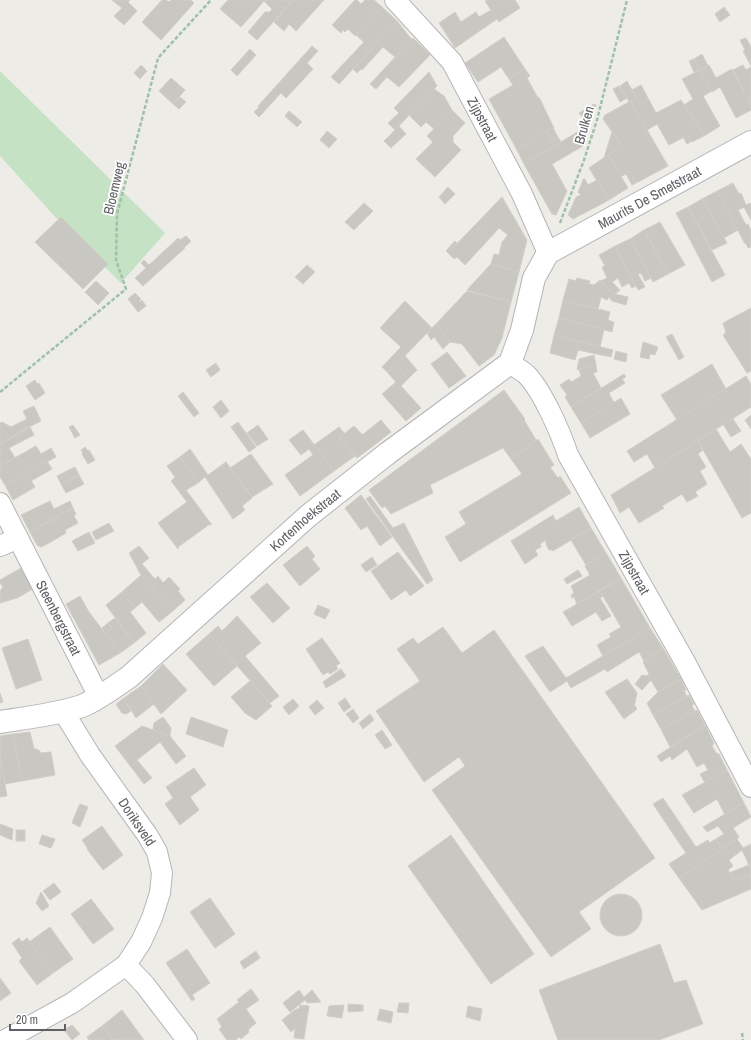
<svg xmlns="http://www.w3.org/2000/svg" width="751" height="1040" font-family="'Archivo Narrow',sans-serif">
<style>
.green{fill:#c5e2c5}
.building{fill:#c9c7c2;stroke:#d2cec5}
.lines{fill:none;stroke-linecap:round;stroke-linejoin:round}
.street-casing{stroke:#b3b5b9;stroke-width:22}
.secondary-casing{stroke:#b2b4b9;stroke-width:24}
.path{stroke:#9ec1a7;stroke-width:2.5;stroke-dasharray:4 2;stroke-linecap:butt}
.street{stroke:#fff;stroke-width:20}
.secondary{stroke:#fff;stroke-width:22}
.labels{text-anchor:middle;dominant-baseline:central;stroke-width:3.5;stroke-linejoin:round;paint-order:stroke}
.street-label{font-size:14px;fill:#5d6064;stroke:#fff}
</style>
<rect width="100%" height="100%" fill="#eeece6"/>
<!-- green -->
<polygon class="green" points="0,71 165,233 121,283 58,220 0,156"/>
<!-- building -->
<g class="building">
<polygon points="112,0 130,0 128,2 137,11 124,25 114,16 122,8"/>
<polygon points="162,0 166,0 169,2 171,0 191,0 194,3 161,40 142,22"/>
<polygon points="228,0 265,0 241,27 220,9"/>
<polygon points="265,0 293,0 257,40 248,32 265,12 270,12 272,9 264,1"/>
<polygon points="293,0 324,0 296,31 289,24 284,31 274,22"/>
<polygon points="355,0 357,0 361,4 365,0 374,0 382,7 355,36 348,29 345,32 343,30 341,33 332,25"/>
<polygon points="487,0 515,0 520,8 499,22 497,19 455,48 439,23 455,12 461,22 476,12 479,17 491,10 485,1"/>
<polygon points="382,7 397,21 339,84 331,77 364,42 356,35"/>
<polygon points="724,7 730,15 720,22 715,14"/>
<polygon points="397,21 412,40 395,57 383,47 362,70 361,69 357,73 353,69"/>
<polygon points="504,37 525,69 509,79 501,67 478,82 465,63"/>
<polygon points="413,38 430,55 399,87 387,77 376,89 370,84"/>
<polygon points="746,38 751,47 751,66 743,51 745,50 740,40"/>
<polygon points="312,46 318,51 307,63 313,69 286,98 281,93 259,117 254,112 259,107 258,106"/>
<polygon points="250,49 256,55 237,76 231,70"/>
<polygon points="702,54 708,66 700,70 694,59"/>
<polygon points="694,59 700,70 694,72 689,61"/>
<polygon points="141,65 147,71 140,79 134,73"/>
<polygon points="709,65 716,78 732,69 751,104 751,110 736,118 720,87 712,92 700,70"/>
<polygon points="743,65 746,70 751,67 751,104 733,70"/>
<polygon points="525,69 530,76 527,78 538,98 539,97 554,128 517,150 489,99 513,85 509,79"/>
<polygon points="700,70 712,91 703,96 720,126 704,136 684,105 693,99 682,79"/>
<polygon points="429,72 437,86 395,130 388,123 399,113 394,108"/>
<polygon points="171,78 185,90 173,104 159,91"/>
<polygon points="627,81 637,99 631,102 629,102 620,86"/>
<polygon points="641,85 656,113 681,100 704,136 692,142 688,135 669,145 657,124 647,130 631,102 637,99 632,90"/>
<polygon points="619,86 627,98 620,102 613,89"/>
<polygon points="434,89 444,96 452,110 434,129 426,122 421,127 409,115"/>
<polygon points="180,97 186,102 179,109 173,104"/>
<polygon points="629,102 631,102 668,166 636,183 630,171 621,177 608,155 622,146 603,119 605,115"/>
<polygon points="594,104 596,105 583,146 552,164 567,191 556,215 552,214 524,164 589,125 579,113"/>
<polygon points="452,110 465,123 453,136 453,142 461,150 435,177 416,159 433,142 427,136"/>
<polygon points="289,111 302,122 297,127 285,116"/>
<polygon points="399,126 406,134 391,148 384,141"/>
<polygon points="553,128 558,137 552,140 547,131"/>
<polygon points="327,131 337,139 329,148 320,140"/>
<polygon points="547,131 552,140 558,137 561,142 524,164 517,150"/>
<polygon points="612,132 622,146 604,158"/>
<polygon points="688,135 692,141 687,144 683,137"/>
<polygon points="608,155 628,188 609,200 589,168"/>
<polygon points="630,171 636,183 632,185 626,174"/>
<polygon points="584,178 588,185 597,180 609,200 573,219 568,215 576,197 581,195 578,192"/>
<polygon points="733,183 739,194 741,193 746,205 751,203 751,220 744,207 738,210 746,225 748,224 751,230 751,247 748,248 746,243 745,244 717,191"/>
<polygon points="448,187 455,194 445,204 439,197"/>
<polygon points="717,191 738,230 724,238 702,199"/>
<polygon points="502,197 527,240 519,272 491,264 494,254 499,255 502,242 508,235 499,228 490,238 476,224"/>
<polygon points="702,199 727,243 712,250 688,207"/>
<polygon points="364,203 373,211 354,230 345,222"/>
<polygon points="688,207 725,275 712,282 676,213"/>
<polygon points="61,217 108,264 83,289 35,242"/>
<polygon points="660,222 685,265 668,274 644,230"/>
<polygon points="476,224 490,238 465,265 457,257 454,259 448,253"/>
<polygon points="644,230 668,274 653,282 630,239"/>
<polygon points="186,236 191,241 184,248 176,240 178,238 180,240"/>
<polygon points="630,239 651,278 645,281 641,273 638,274 645,287 638,290 615,246"/>
<polygon points="176,240 185,248 143,286 135,278 146,268 141,263 144,260 149,265"/>
<polygon points="455,241 457,243 448,253 446,251"/>
<polygon points="615,246 636,286 632,288 629,283 622,287 618,278 612,282 620,290 615,294 611,293 601,281 607,278 602,267 605,266 599,255"/>
<polygon points="491,264 519,272 511,302 467,290"/>
<polygon points="307,265 315,272 303,284 295,277"/>
<polygon points="577,278 590,281 589,284 594,285 600,280 611,293 628,297 626,305 612,301 609,297 607,300 601,297 598,309 563,300 569,279 576,281"/>
<polygon points="96,281 109,293 98,305 85,292"/>
<polygon points="467,291 511,302 502,338 494,355 479,366 462,344 450,342 436,324"/>
<polygon points="135,293 141,299 139,301 140,302 142,300 146,306 138,312 128,299"/>
<polygon points="563,300 610,312 608,320 614,322 612,332 559,318"/>
<polygon points="405,301 432,328 388,373 382,367 401,347 380,328"/>
<polygon points="751,308 751,371 747,373 723,335 726,333 723,323"/>
<polygon points="559,318 604,329 600,347 554,335"/>
<polygon points="436,324 450,342 443,349 434,337 431,340 427,333"/>
<polygon points="672,334 684,357 679,360 666,337"/>
<polygon points="554,335 613,350 611,357 578,350 575,360 550,353"/>
<polygon points="643,342 658,347 655,355 650,354 649,359 640,357"/>
<polygon points="616,351 627,354 626,362 614,359"/>
<polygon points="447,352 466,376 449,388 431,364"/>
<polygon points="594,355 596,365 577,370 579,359"/>
<polygon points="405,356 417,370 408,379 396,365"/>
<polygon points="216,363 220,370 211,377 206,370"/>
<polygon points="712,364 726,389 677,420 661,395"/>
<polygon points="396,365 408,379 401,386 421,408 406,421 382,394 396,382 388,373"/>
<polygon points="596,365 597,372 593,373 601,388 571,407 565,397 567,395 560,385 569,379 571,382 581,376 579,369"/>
<polygon points="624,374 626,377 622,379 625,383 609,393 614,403 581,423 571,407"/>
<polygon points="746,376 751,384 751,407 655,468 647,454 634,462 627,451"/>
<polygon points="35,380 37,384 39,383 45,393 35,400 26,386"/>
<polygon points="504,390 525,419 524,420 536,440 511,459 503,448 430,485 433,493 391,514 385,506 382,508 369,490"/>
<polygon points="183,392 199,413 194,417 178,396"/>
<polygon points="621,398 630,414 590,438 581,423"/>
<polygon points="221,400 229,411 221,418 213,407"/>
<polygon points="34,406 41,421 27,428 23,421 27,419 23,411"/>
<polygon points="751,415 751,429 745,420"/>
<polygon points="733,419 741,431 731,437 723,424"/>
<polygon points="381,420 391,432 373,446 362,435"/>
<polygon points="23,421 27,428 0,444 0,423 2,422 11,427"/>
<polygon points="238,422 256,447 249,452 231,427"/>
<polygon points="73,425 80,435 75,438 69,427"/>
<polygon points="258,425 268,439 257,446 247,433"/>
<polygon points="354,426 373,446 357,458 341,439 340,440 339,438"/>
<polygon points="30,427 34,435 9,448 15,458 0,466 0,444"/>
<polygon points="339,427 345,434 339,438 340,440 341,439 355,456 334,471 314,445"/>
<polygon points="716,429 730,452 741,444 751,459 751,513 742,518 698,441"/>
<polygon points="303,430 334,471 300,496 285,475 313,455 309,449 301,455 289,440"/>
<polygon points="538,439 554,465 550,467 558,478 560,476 571,493 460,562 445,537 466,524 459,512 522,474 511,459"/>
<polygon points="698,441 703,450 698,454 706,467 700,471 707,484 695,492 698,496 687,502 682,494 662,506 664,508 639,523 629,507 620,513 611,495"/>
<polygon points="36,446 41,454 51,448 56,457 5,485 0,477 0,466"/>
<polygon points="85,447 88,451 89,450 95,460 88,464 82,454 83,453 81,450"/>
<polygon points="190,449 208,475 226,462 252,498 242,506 245,510 233,519 205,477 198,483 180,457"/>
<polygon points="251,454 273,484 252,497 230,468"/>
<polygon points="180,457 198,483 186,490 212,525 210,524 178,547 178,549 158,523 187,502 171,481 175,477 167,466"/>
<polygon points="47,461 52,469 31,481 35,487 13,500 5,485"/>
<polygon points="75,467 79,475 61,484 57,476"/>
<polygon points="79,475 84,484 66,493 61,484"/>
<polygon points="361,495 392,537 380,546 367,526 361,530 345,508"/>
<polygon points="370,496 393,528 404,523 433,580 427,584 366,499"/>
<polygon points="50,501 54,509 70,501 73,508 30,532 21,515"/>
<polygon points="579,507 591,528 553,551 552,550 549,550 546,544 546,540 540,544 541,547 535,550 538,555 525,564 511,541 553,515 556,521"/>
<polygon points="73,508 76,514 74,516 78,523 65,530 66,533 49,543 41,547 37,545 30,532"/>
<polygon points="109,523 114,531 96,540 92,532"/>
<polygon points="591,528 606,553 586,565 571,540"/>
<polygon points="89,532 95,543 78,551 72,541"/>
<polygon points="139,546 149,558 142,564 155,579 158,576 163,583 169,577 180,589 178,591 185,600 173,611 141,575 129,553"/>
<polygon points="307,546 315,556 312,559 320,569 300,586 283,565"/>
<polygon points="398,552 424,586 410,596 406,590 391,600 371,571"/>
<polygon points="606,553 621,578 577,604 574,597 572,598 571,595 574,593 571,586 590,575 585,566"/>
<polygon points="372,557 377,565 366,572 361,565"/>
<polygon points="21,568 33,589 17,598 0,603 0,591 3,587 0,583 0,580"/>
<polygon points="578,570 582,576 567,584 564,579"/>
<polygon points="141,575 173,611 159,622 142,602 135,608 122,592"/>
<polygon points="621,578 650,628 603,656 597,645 611,637 609,634 621,627 600,591"/>
<polygon points="267,583 290,608 273,623 250,597"/>
<polygon points="600,591 603,596 600,598 611,616 602,621 596,612 572,626 563,612"/>
<polygon points="122,592 135,608 130,612 146,633 134,643 106,605"/>
<polygon points="80,596 89,612 120,653 99,665 66,604"/>
<polygon points="318,605 330,610 325,619 314,614"/>
<polygon points="237,616 261,643 245,656 279,696 270,703 209,634 218,626 222,631"/>
<polygon points="115,618 134,643 120,653 105,633 112,628 108,623"/>
<polygon points="108,623 112,628 105,633 102,628"/>
<polygon points="443,627 462,653 494,630 655,858 579,912 591,929 551,957 432,790 465,766 459,757 424,782 376,711 420,681 397,649 413,638 418,644"/>
<polygon points="650,628 663,648 644,661 639,652 607,672 605,669 571,688 567,681 550,692 525,656 543,646 566,678"/>
<polygon points="209,634 237,666 214,686 186,654"/>
<polygon points="322,638 340,663 336,666 338,669 330,674 328,672 323,675 306,649"/>
<polygon points="28,639 42,680 16,689 2,648"/>
<polygon points="663,648 681,679 658,692 651,680 642,690 635,684 642,675 646,676 649,674 643,662"/>
<polygon points="163,664 187,690 161,714 141,686"/>
<polygon points="341,669 346,676 326,688 323,682"/>
<polygon points="627,679 637,693 635,703 634,704 637,709 624,719 605,692"/>
<polygon points="681,679 686,690 684,691 687,697 653,715 647,703 658,692"/>
<polygon points="250,681 272,706 256,720 245,713 231,697"/>
<polygon points="141,686 154,704 136,718 124,698"/>
<polygon points="0,693 3,702 0,703"/>
<polygon points="689,695 694,704 692,706 695,711 661,729 653,715"/>
<polygon points="124,698 131,711 126,714 122,713 116,704"/>
<polygon points="345,698 351,707 344,712 338,703"/>
<polygon points="293,699 299,706 289,715 283,707"/>
<polygon points="317,700 324,708 315,715 309,707"/>
<polygon points="353,709 359,718 353,723 346,714"/>
<polygon points="697,710 705,725 670,747 661,729"/>
<polygon points="370,714 374,720 363,729 359,723"/>
<polygon points="163,717 171,728 170,736 153,730 154,723"/>
<polygon points="191,717 228,730 223,747 186,734"/>
<polygon points="705,725 714,743 712,746 716,753 719,754 727,770 705,783 700,774 708,770 704,763 697,767 687,749 672,760 670,756 661,762 657,756"/>
<polygon points="142,726 170,736 186,756 176,764 160,742 137,760 152,778 144,784 115,746"/>
<polygon points="382,730 392,745 385,749 375,735"/>
<polygon points="30,732 34,749 36,749 40,751 40,753 51,752 55,775 22,781 13,734"/>
<polygon points="13,734 22,781 5,784 0,755 0,736"/>
<polygon points="0,755 7,796 0,797"/>
<polygon points="194,768 206,785 190,797 199,810 180,825 165,804 173,798 166,787"/>
<polygon points="727,770 744,803 725,815 717,799 694,813 682,795"/>
<polygon points="663,798 696,847 708,840 709,843 716,839 723,849 679,878 669,864 686,853 653,804"/>
<polygon points="744,803 751,817 733,828 739,837 723,849 716,839 724,834 718,826 707,832 703,827"/>
<polygon points="80,804 88,807 86,812 78,808"/>
<polygon points="78,808 86,812 80,827 72,823"/>
<polygon points="0,824 13,829 12,840 0,835"/>
<polygon points="102,826 123,855 103,870 87,849 88,849 82,840"/>
<rect x="16" y="830" width="9" height="11"/>
<polygon points="42,835 55,839 51,848 39,844"/>
<polygon points="451,835 534,954 491,984 408,866"/>
<polygon points="737,839 743,848 751,844 751,869 742,850 729,860 733,866 728,870 735,881 751,875 751,889 702,910 679,878"/>
<polygon points="749,865 751,869 751,875 735,881 729,873"/>
<polygon points="54,883 61,892 50,900 43,891"/>
<polygon points="41,892 49,906 42,911 36,903"/>
<circle cx="621" cy="915" r="21"/>
<polygon points="210,898 235,934 215,948 190,912"/>
<polygon points="91,899 114,929 93,944 71,914"/>
<polygon points="50,927 73,959 53,973 29,942"/>
<polygon points="19,938 22,942 27,938 53,973 37,985 19,961 22,958 12,943"/>
<polygon points="660,944 674,983 686,980 703,1024 659,1040 558,1040 539,990"/>
<polygon points="187,949 210,983 192,995 195,999 192,1001 166,963"/>
<polygon points="256,951 260,958 244,969 240,962"/>
<polygon points="0,978 11,993 0,1001"/>
<polygon points="251,989 259,1000 246,1009 256,1023 248,1030 249,1032 241,1039 239,1037 236,1040 227,1040 219,1029 222,1027 217,1019 239,1002 237,1000"/>
<polygon points="299,990 304,997 312,990 321,1002 307,1003 305,1000 290,1012 283,1003"/>
<polygon points="399,1003 409,1003 408,1013 397,1012"/>
<polygon points="348,1004 363,1005 363,1011 348,1012"/>
<polygon points="300,1005 309,1006 304,1039 294,1038 295,1028 291,1032 282,1020 296,1009 299,1009"/>
<polygon points="344,1005 342,1018 327,1016 329,1006"/>
<polygon points="468,1006 482,1009 480,1021 466,1017"/>
<polygon points="380,1009 393,1012 391,1023 377,1020"/>
<polygon points="122,1010 144,1040 113,1040 102,1026"/>
<polygon points="72,1025 80,1034 72,1040 64,1030"/>
<polygon points="102,1026 113,1040 89,1040 87,1037"/>
</g>
<g class="lines">
<!-- street casing -->
<g class="street-casing">
<g id="street">
<path id="s1" d="M395,0L452,62L522,194L548,253"/>
<path id="s2" d="M510,363C515,367 521,370 526,374C542,390 561,433 568,455L685,662L751,787"/>
<path id="s3" d="M0,503L99,697"/>
<polyline points="0,546 18,538"/>
<polyline points="126,965 145,985 187,1040"/>
<polyline points="5,1040 72,1003 126,965 141,942 152,918 160,893 162,873 157,852 148,836 90,755 63,711"/>
</g>
</g>
<!-- secondary casing -->
<g class="secondary-casing">
<g id="secondary">
<path id="s4" d="M0,722C25,718 59,714 82,706C99,699 114,687 129,677L308,516L388,453L510,363L522,330L534,278L548,253L751,142"/>
</g>
</g>
<!-- path -->
<g class="path">
<polyline points="560,223 584,160 597,120 627,0"/>
<polyline points="0,392 126,289 116,260 117,214 158,58 211,0"/>
<polyline points="742,1033 743,1040"/>
</g>
<!-- street -->
<use href="#street" class="street"/>
<!-- secondary -->
<use href="#secondary" class="secondary"/>
</g>
<g class="labels">
<!-- street labels -->
<g class="street-label">
<text stroke="none"><textPath href="#s1" startOffset="149">Zijpstraat</textPath></text>
<text transform="translate(584 125) rotate(-74)">Brulken</text>
<text transform="translate(114 188) rotate(-77)">Bloemweg</text>
<text stroke="none"><textPath href="#s4" startOffset="866">Maurits De Smetstraat</textPath></text>
<text stroke="none"><textPath href="#s4" startOffset="375">Kortenhoekstraat</textPath></text>
<text stroke="none"><textPath href="#s2" startOffset="246">Zijpstraat</textPath></text>
<text stroke="none"><textPath href="#s3" startOffset="129">Steenbergstraat</textPath></text>
<text transform="translate(137 822) rotate(56)">Doriksveld</text>
</g>
</g>
<!-- scale -->
<path d="M10 1024v6h55v-6" fill="none" stroke="#5d6064" stroke-width="2"/>
<text x="16" y="1024" font-size="12" fill="#5d6064" stroke="#ffffff" stroke-width="3" paint-order="stroke">20 m</text>
</svg>
